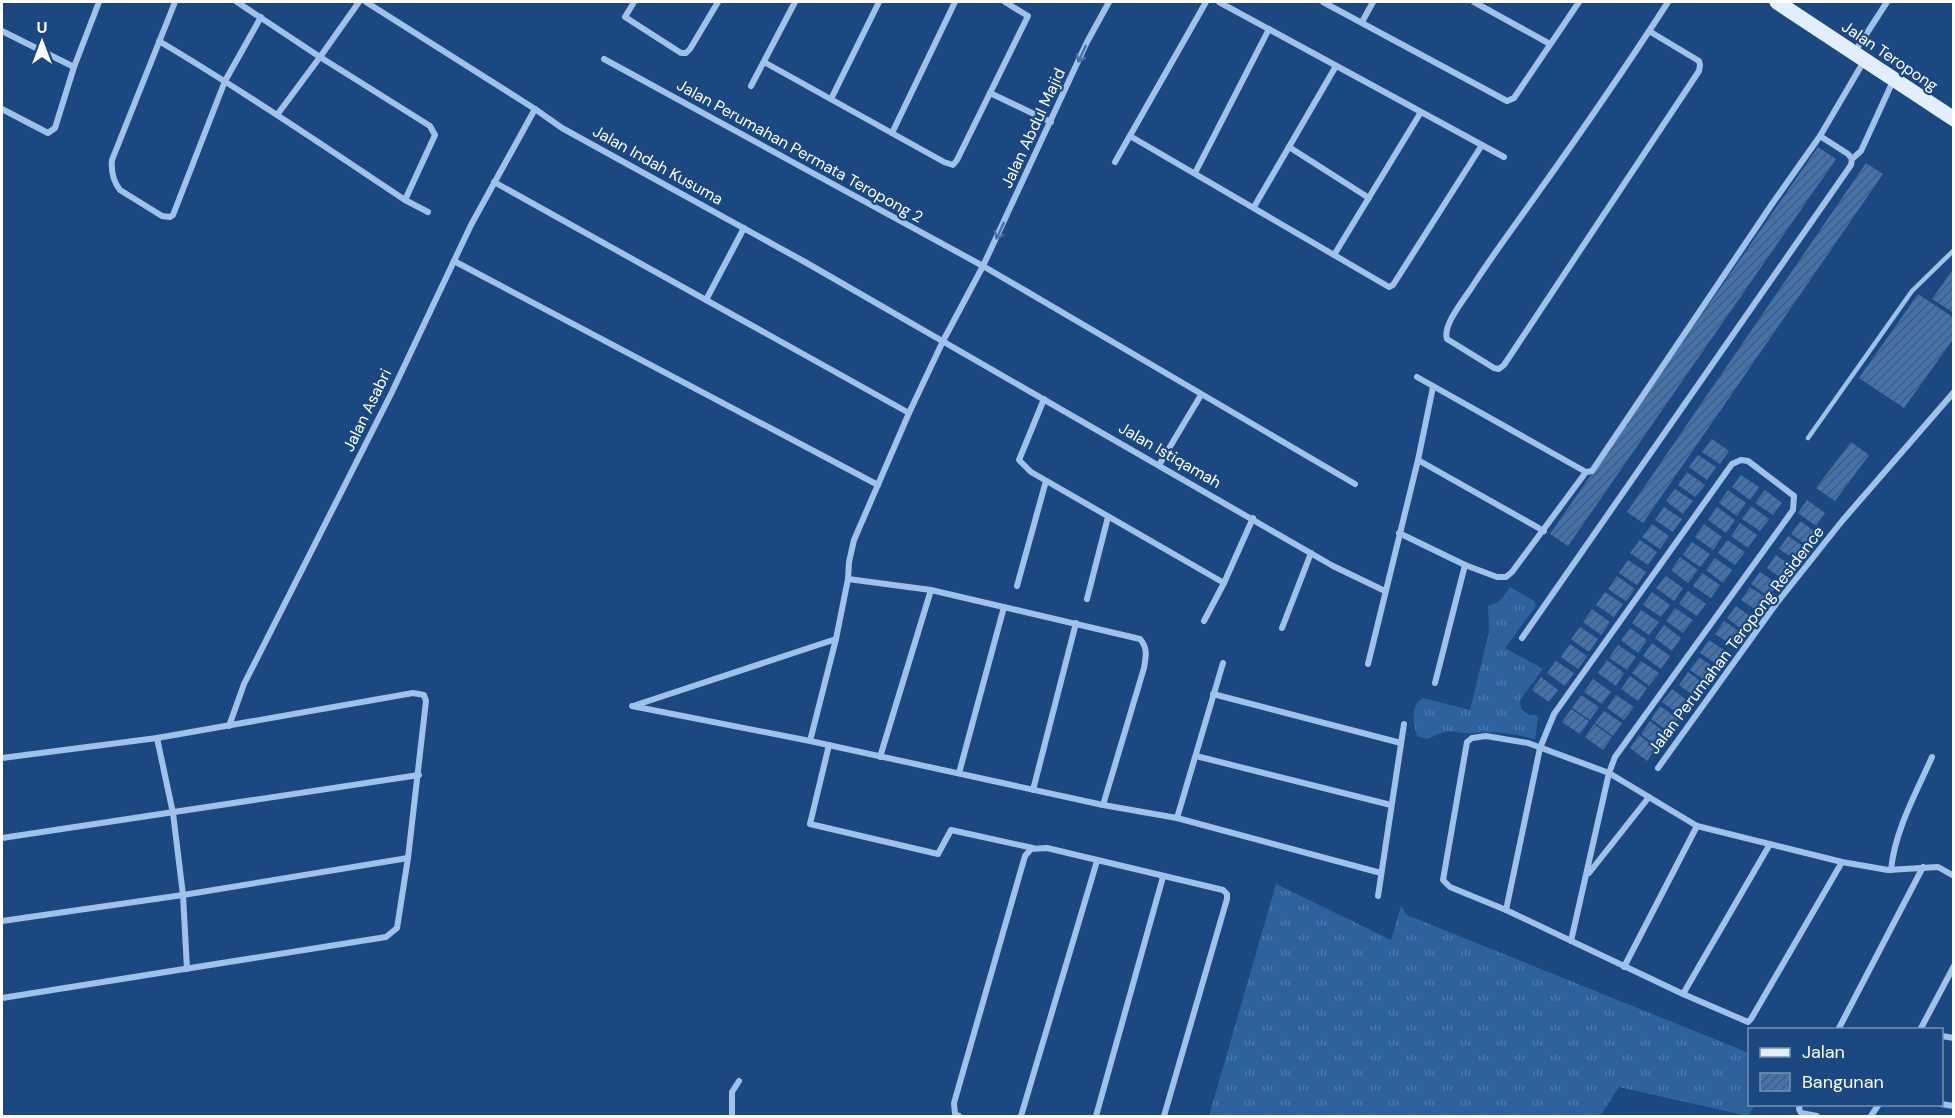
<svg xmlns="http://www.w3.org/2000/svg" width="1955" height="1118" font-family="'DM Sans',sans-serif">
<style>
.grass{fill:url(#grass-tufts)}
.building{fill:url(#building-hatch)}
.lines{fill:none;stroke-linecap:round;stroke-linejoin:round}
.service{stroke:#9fc1ea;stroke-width:4.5}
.minor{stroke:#9fc1ea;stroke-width:6}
.primary{stroke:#e2edfe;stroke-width:15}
.oneway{stroke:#4972a6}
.labels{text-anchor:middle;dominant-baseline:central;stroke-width:4.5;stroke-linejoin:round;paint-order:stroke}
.street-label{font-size:16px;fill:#fff;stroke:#1b4881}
</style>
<defs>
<pattern id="grass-tufts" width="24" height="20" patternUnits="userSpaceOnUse" patternTransform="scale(1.5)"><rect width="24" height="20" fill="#2e629f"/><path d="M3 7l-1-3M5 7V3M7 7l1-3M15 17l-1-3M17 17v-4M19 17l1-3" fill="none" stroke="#4d7aad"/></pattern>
<pattern id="building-hatch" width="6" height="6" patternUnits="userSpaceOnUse" patternTransform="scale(1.5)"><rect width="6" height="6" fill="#4472ab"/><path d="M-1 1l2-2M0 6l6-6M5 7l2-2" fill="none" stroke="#485d77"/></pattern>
</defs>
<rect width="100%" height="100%" fill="#1b4881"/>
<!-- grass -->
<g class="grass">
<path d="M1510,587L1534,601L1536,606L1505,648L1543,669L1520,700L1521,709L1529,715H1536L1538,717L1535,739C1514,734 1495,730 1474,733C1465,735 1455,730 1445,732C1439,733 1433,737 1427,739L1417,736C1413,724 1410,705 1423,698L1470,710L1489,632L1488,606C1500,603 1504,597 1510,587Z"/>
<polygon points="1276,884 1391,940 1401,906 1407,915 1749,1053 1750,1104 1755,1105 1748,1116 1619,1087 1600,1116 1209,1116"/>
</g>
<!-- building -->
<g class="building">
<polygon points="1818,147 1836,159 1568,546 1550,534"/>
<polygon points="1866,163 1883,174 1643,523 1627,512"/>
<polygon points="1954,268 1954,313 1932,299"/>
<polygon points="1918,294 1954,318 1954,338 1904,408 1859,378"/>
<polygon points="1712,439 1729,451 1720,464 1702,452"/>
<polygon points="1851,442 1869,455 1835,501 1816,488"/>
<polygon points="1698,455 1716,467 1707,480 1689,467"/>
<polygon points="1687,472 1705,485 1695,497 1678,485"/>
<polygon points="1741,475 1759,487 1750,500 1732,487"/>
<polygon points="1675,489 1693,501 1683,514 1666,501"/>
<polygon points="1728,490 1746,503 1737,516 1719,503"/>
<polygon points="1765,490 1782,503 1773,515 1755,503"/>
<polygon points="1807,500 1825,513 1816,526 1798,513"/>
<polygon points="1751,506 1769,519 1760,531 1742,519"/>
<polygon points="1664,507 1682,519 1673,532 1655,520"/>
<polygon points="1717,507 1735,520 1726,533 1708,520"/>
<polygon points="1800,521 1817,533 1808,546 1791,534"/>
<polygon points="1740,523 1757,535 1748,548 1731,536"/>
<polygon points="1652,524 1669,536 1660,549 1642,537"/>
<polygon points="1704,524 1722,537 1713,550 1695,537"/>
<polygon points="1788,536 1806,548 1797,561 1779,549"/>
<polygon points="1640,540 1657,552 1648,565 1630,553"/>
<polygon points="1727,540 1745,552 1735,565 1718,553"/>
<polygon points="1692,542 1710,554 1700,567 1683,555"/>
<polygon points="1776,555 1793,567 1784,580 1767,568"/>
<polygon points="1680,557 1698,570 1688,583 1671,570"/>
<polygon points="1715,558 1732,570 1723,583 1706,570"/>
<polygon points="1628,560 1646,572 1637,585 1619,573"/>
<polygon points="1760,572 1778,584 1769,597 1751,584"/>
<polygon points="1702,573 1720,585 1711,598 1693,586"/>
<polygon points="1617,576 1635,589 1626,601 1608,589"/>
<polygon points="1666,576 1683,588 1674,601 1656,588"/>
<polygon points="1750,587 1768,599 1759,612 1741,600"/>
<polygon points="1688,591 1706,604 1697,616 1679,604"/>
<polygon points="1605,592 1623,604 1614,617 1596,605"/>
<polygon points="1652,592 1670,605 1661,617 1643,605"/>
<polygon points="1736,606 1753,618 1744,631 1727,618"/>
<polygon points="1675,608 1693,620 1683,633 1666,621"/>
<polygon points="1592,609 1610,622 1601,635 1583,622"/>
<polygon points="1641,610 1659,622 1649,635 1632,623"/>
<polygon points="1724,621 1742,633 1733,646 1715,634"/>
<polygon points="1664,625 1681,638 1672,651 1655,638"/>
<polygon points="1580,627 1598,639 1589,652 1571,639"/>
<polygon points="1630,628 1647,640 1638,653 1621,640"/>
<polygon points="1709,640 1727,652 1718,665 1700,653"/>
<polygon points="1652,643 1670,656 1661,669 1643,656"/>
<polygon points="1570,644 1587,656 1578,669 1561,657"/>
<polygon points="1618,645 1636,657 1627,670 1609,658"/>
<polygon points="1699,657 1716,669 1707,682 1690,670"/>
<polygon points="1607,660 1624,673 1616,686 1598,673"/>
<polygon points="1556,661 1574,673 1565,686 1547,673"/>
<polygon points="1641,661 1659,673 1649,686 1632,673"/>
<polygon points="1688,672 1706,685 1696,697 1679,685"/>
<polygon points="1630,676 1647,688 1638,701 1621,689"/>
<polygon points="1541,677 1558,690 1549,702 1532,690"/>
<polygon points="1593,679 1611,692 1602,704 1584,692"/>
<polygon points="1672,689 1689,702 1680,715 1662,702"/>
<polygon points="1581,695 1599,707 1590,720 1572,708"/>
<polygon points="1616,695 1634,707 1624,720 1607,708"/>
<polygon points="1660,706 1678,719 1669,732 1651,719"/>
<polygon points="1571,709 1589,721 1580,734 1562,722"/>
<polygon points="1604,711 1622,723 1613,736 1595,723"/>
<polygon points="1650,721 1667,734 1658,747 1641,734"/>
<polygon points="1594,724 1612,737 1603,750 1585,737"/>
<polygon points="1639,735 1656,748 1647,761 1630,748"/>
</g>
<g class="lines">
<!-- service -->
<polyline class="service" points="1808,438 1912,291 1954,250"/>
<!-- minor -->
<g class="minor">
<path d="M175,2L112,160C111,171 113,181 120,190L162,216L170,217L173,215L225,81L261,17"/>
<polyline points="237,2 320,57 359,2"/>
<polyline points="366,2 535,109 562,128 805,262 1333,566 1385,591"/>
<polyline points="634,2 625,17 681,53 686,53 690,49 718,2"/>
<polyline points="1219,2 1504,157"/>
<polyline points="1323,2 1507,101 1514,98 1579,2"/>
<polyline points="1474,2 1550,44"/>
<polyline points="1362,22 1373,2"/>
<polyline points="2,31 74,67"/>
<path d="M1649,31L1699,61L1700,65L1699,71L1504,365L1499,369L1494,368L1447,339C1442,325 1466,297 1474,284C1494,253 1516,224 1537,194C1582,131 1626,67 1668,2"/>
<path d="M159,41C243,91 324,146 405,200L435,135L430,126L320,57L277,115"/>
<polyline points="1854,53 1887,2"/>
<polyline points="604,59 983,266 1355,484"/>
<polyline points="764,62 944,162 953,165 957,160 1028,16 1005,2"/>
<polyline points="751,86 795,2"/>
<polyline points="990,93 1051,122"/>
<polyline points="831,99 879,2"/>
<polyline points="2,109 48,133 55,128 74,67 99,2"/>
<polyline points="892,133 955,2"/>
<polyline points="1130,136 1389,287 1393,285 1482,145"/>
<polyline points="1289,147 1369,198"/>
<polyline points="1852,159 1861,151 1893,81"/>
<polyline points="1115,162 1206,2"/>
<polyline points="1195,173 1269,29"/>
<polyline points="494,182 909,413"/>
<polyline points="405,200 428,212"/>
<polyline points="1254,207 1336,66"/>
<polyline points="1334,255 1421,112"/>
<polyline points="454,261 878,485"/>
<polyline points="706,300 744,228"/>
<polyline points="1417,377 1586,472"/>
<polyline points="1044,399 1019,460 1031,472 1224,583 1253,518"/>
<polyline points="1418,460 1544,531"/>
<polyline points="1159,465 1201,395"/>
<polyline points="1399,533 1465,565 1497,577 1506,577 1512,572 1586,472 1592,471 1772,204 1820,136 1864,61"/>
<path d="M848,579L931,590L1140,639C1148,648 1146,656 1144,668L1103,805"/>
<polyline points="1017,586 1046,481"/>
<polyline points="1087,599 1108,517"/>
<polyline points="1204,621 1224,583"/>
<polyline points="1282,628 1311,553"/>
<polyline points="1522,638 1851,165 1852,159 1848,154 1820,136"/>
<polyline points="1368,664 1418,460 1433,387"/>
<polyline points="1435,683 1465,565"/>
<polyline points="1213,694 1401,743"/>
<polyline points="632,706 810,741 1103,805 1177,818 1381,873"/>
<polyline points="633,706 836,639"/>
<polyline points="229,726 244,684 392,392 471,225 535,109"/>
<polyline points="810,741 836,639 848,579 849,562 854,540 909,413 943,341 983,266 1087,42 1109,2"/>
<polyline points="829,745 810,824 938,854 951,830 1033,848"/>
<polyline points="1196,756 1391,805"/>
<polyline points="880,757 931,590"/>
<polyline points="2,758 157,738"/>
<polyline points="1658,768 1776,604 1842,521 1954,392"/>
<polyline points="959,773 1004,607"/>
<polyline points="1033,790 1076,623"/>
<polyline points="1177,818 1223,663"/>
<polyline points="2,838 419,775"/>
<polyline points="1842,862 1751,1019 1748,1022 1683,994 1506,910 1450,887 1443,880 1467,742 1472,738 1486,736 1528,743 1609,773 1697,826 1842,862 1888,870 1938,867 1954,876"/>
<path d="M1891,870C1895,830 1916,793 1932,757"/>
<polyline points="1589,873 1649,797"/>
<polyline points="1378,896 1404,724"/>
<polyline points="1506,910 1540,748 1554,714 1732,464 1741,460 1748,461 1794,496 1793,510 1615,757 1609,773 1571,941"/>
<polyline points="2,921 183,895 408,858"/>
<polyline points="1624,967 1697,826"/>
<polyline points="1683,994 1770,844"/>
<polyline points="2,998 386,937 397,928 408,858 426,701 424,695 413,693 157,738 173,813 183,895 187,969"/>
<polyline points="1838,1030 1923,867"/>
<polyline points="1920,1030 1954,966"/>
<polyline points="1942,1036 1954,1038"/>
<polyline points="1800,1104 1799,1109 1801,1113 1817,1116"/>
<polyline points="1941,1104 1954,1106"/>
<polyline points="732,1116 732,1092 739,1081"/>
<polyline points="959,1116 955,1114 954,1103 1025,856 1031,849 1047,848 1223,890 1227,894 1227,899 1164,1116"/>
<polyline points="1021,1116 1097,861"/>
<polyline points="1096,1116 1163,877"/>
<polyline points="1871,1116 1879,1104"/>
</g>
<!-- primary -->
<polyline class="primary" points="1777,2 1954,119"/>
</g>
<!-- one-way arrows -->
<defs><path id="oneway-shaft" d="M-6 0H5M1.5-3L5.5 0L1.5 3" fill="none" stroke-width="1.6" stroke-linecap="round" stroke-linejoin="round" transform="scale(1.5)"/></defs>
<g class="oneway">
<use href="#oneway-shaft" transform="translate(1082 54) rotate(115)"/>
<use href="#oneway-shaft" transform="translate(1000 231) rotate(115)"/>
</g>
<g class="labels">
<!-- street labels -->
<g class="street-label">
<text transform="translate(1890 56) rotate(34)">Jalan Teropong</text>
<text transform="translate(1033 128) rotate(-65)">Jalan Abdul Majid</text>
<text transform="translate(800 151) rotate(29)">Jalan Perumahan Permata Teropong 2</text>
<text transform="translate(658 165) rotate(29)">Jalan Indah Kusuma</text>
<text transform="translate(367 410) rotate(-64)">Jalan Asabri</text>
<text transform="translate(1170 455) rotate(30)">Jalan Istiqamah</text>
<text transform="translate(1736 640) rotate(-53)">Jalan Perumahan Teropong Residence</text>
</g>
</g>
<!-- border -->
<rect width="1955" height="1118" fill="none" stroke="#ffffff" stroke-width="6"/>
<!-- legend -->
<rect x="1748" y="1028" width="195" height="78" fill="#1b4881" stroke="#7691b3" stroke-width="1.5"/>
<rect x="1760" y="1048" width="30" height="9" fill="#e2edfe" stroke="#7691b3" stroke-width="1.5"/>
<text x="1802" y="1058" font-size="18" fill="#ffffff">Jalan</text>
<rect x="1760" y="1073" width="30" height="18" fill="url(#building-hatch)" stroke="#7691b3" stroke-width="1.5"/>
<text x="1802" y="1088" font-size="18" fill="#ffffff">Bangunan</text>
<!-- north arrow -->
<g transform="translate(42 42)" stroke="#1b4881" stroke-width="4.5" paint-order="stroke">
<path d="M0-4.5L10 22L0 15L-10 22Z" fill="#ffffff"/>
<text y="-9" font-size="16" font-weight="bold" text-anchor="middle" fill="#ffffff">U</text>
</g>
</svg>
